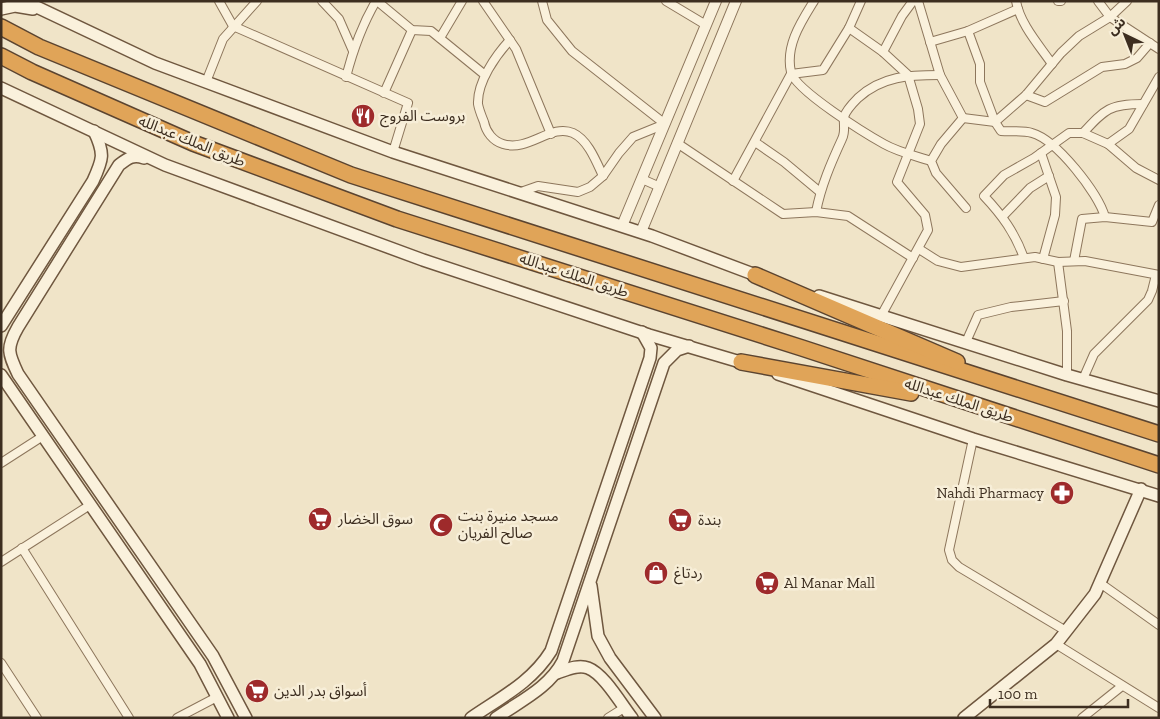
<svg xmlns="http://www.w3.org/2000/svg" width="1160" height="719" font-family="'Zilla Slab','Noto Sans Arabic',serif">
<style>
.lines{fill:none;stroke-linecap:round;stroke-linejoin:round}
.minor-casing{stroke:#8d765c;stroke-width:10}
.tertiary-casing{stroke:#8d765c;stroke-width:12}
.secondary-casing{stroke:#6f573f;stroke-width:14}
.motorway-casing{stroke:#5b4430;stroke-width:18}
.minor{stroke:#faf1dc;stroke-width:8}
.tertiary{stroke:#faf1dc;stroke-width:10}
.secondary{stroke:#faf1dc;stroke-width:11}
.motorway{stroke:#e0a458;stroke-width:15}
.labels{text-anchor:middle;dominant-baseline:central;stroke-width:5;stroke-linejoin:round;paint-order:stroke}
.poi-label{font-size:15px;fill:#3d2e20;stroke:#f7eed8;text-anchor:start}
.street-label{font-size:15px;fill:#3d2e20;stroke:#f7eed8}
</style>
<rect width="100%" height="100%" fill="#f0e4c8"/>
<g class="lines">
<!-- minor casing -->
<g class="minor-casing">
<g id="minor">
<polyline points="219,1 233,26 408,103 393,152"/>
<polyline points="322,1 339,19 353,51"/>
<polyline points="377,1 412,30 431,31 485,75"/>
<polyline points="483,1 516,49 551,134"/>
<polyline points="542,1 547,20 572,51 665,124"/>
<polyline points="666,1 706,25"/>
<path d="M814,1C801,22 785,46 791,72C795,90 866,134 884,144C898,152 916,156 931,161"/>
<polyline points="918,1 940,75 963,118"/>
<path d="M1016,1C1020,24 1039,45 1052,64"/>
<polyline points="1058,1 1061,1"/>
<polyline points="1098,1 1110,17 1159,49"/>
<polyline points="849,28 861,1"/>
<path d="M968,31L980,64V82L995,122L1001,131C1011,132 1023,130 1032,133C1057,140 1098,193 1105,217"/>
<polyline points="440,38 462,1"/>
<path d="M510,40C496,55 477,82 478,104C479,110 482,117 484,122C486,132 493,141 503,144C529,152 551,123 573,133C588,140 596,161 603,176"/>
<polyline points="930,42 968,31 1018,9"/>
<polyline points="883,52 902,16 913,1"/>
<path d="M346,77C353,50 362,25 376,1"/>
<polyline points="206,82 223,39 257,1"/>
<polyline points="384,93 412,30"/>
<polyline points="1026,95 1045,102 1102,67 1125,64 1137,58 1150,43"/>
<polyline points="963,118 995,122 1026,95 1061,53 1079,36 1110,17 1127,1"/>
<polyline points="963,118 941,144 931,161 936,173 966,208"/>
<path d="M1083,133C1105,109 1110,104 1143,104"/>
<polyline points="755,142 784,162 820,192"/>
<polyline points="677,143 783,214 816,212 848,216 913,258"/>
<polyline points="1108,144 1129,129 1159,77"/>
<polyline points="1041,153 1056,197 1055,215 1043,259"/>
<polyline points="642,179 660,187"/>
<polyline points="733,181 791,74 823,70 849,28 883,52 908,75 918,109 920,124 897,182 925,215 928,230 881,316"/>
<polyline points="518,193 538,186 578,192 590,187 603,176 619,153 633,137 665,124"/>
<path d="M816,212C821,186 831,163 842,139C846,131 843,125 844,117C846,110 853,103 858,98C882,76 909,75 940,75"/>
<polyline points="1003,216 1030,188 1049,176"/>
<polyline points="919,249 938,261 961,267 1035,257 1058,262 1085,261 1159,275"/>
<path d="M1024,258C1015,233 1002,215 984,196L1004,175L1034,158L1069,133H1083L1108,144L1136,168L1159,180"/>
<polyline points="1074,261 1082,219 1105,217 1152,222 1159,205"/>
<polyline points="1058,262 1067,331 1067,375"/>
<polyline points="966,342 978,315 1011,307 1064,301"/>
<polyline points="1083,379 1094,354 1148,300 1152,291 1156,275"/>
<polyline points="973,439 949,550 952,560 959,567 1066,631"/>
<polyline points="1,463 43,436"/>
<polyline points="22,548 129,718"/>
<polyline points="1,562 90,505"/>
<polyline points="1100,583 1159,625"/>
<polyline points="1056,644 1159,708"/>
<polyline points="1,663 37,718"/>
<polyline points="177,718 217,697"/>
<polyline points="608,718 624,708"/>
<polyline points="1082,718 1122,686"/>
</g>
</g>
<!-- tertiary casing -->
<g class="tertiary-casing">
<g id="tertiary">
<polyline points="622,226 716,1"/>
<polyline points="641,232 736,1"/>
</g>
</g>
<!-- secondary casing -->
<g class="secondary-casing">
<g id="secondary">
<polyline points="24,1 155,63 206,82 393,152 652,236 761,277"/>
<polyline points="1,9 15,6 33,9"/>
<polyline points="1,88 165,165 423,260 649,335 747,364"/>
<path d="M144,158C133,154 128,158 119,165L18,327C6,348 8,353 18,374L213,656L246,718"/>
<polyline points="819,296 1067,375 1159,401"/>
<path d="M1,326L93,181C103,159 105,154 94,131"/>
<polyline points="778,374 973,439 1159,496"/>
<polyline points="1,375 200,664 228,718"/>
<polyline points="591,586 598,636 610,658 655,718"/>
<path d="M557,673C566,670 578,664 588,668C604,674 621,704 632,718"/>
<path d="M471,718C500,698 532,682 551,651L650,358L651,348L642,332"/>
<path d="M496,718C520,701 549,688 563,661L664,363L677,350L689,346"/>
<polyline points="964,718 1056,644 1095,594 1141,489"/>
</g>
</g>
<!-- motorway casing -->
<g class="motorway-casing">
<g id="motorway">
<polyline points="1,27 39,47 351,175 1159,434"/>
<polyline points="1,56 32,72 193,143 397,219 802,348 1159,465"/>
<polyline points="755,275 957,362"/>
<polyline points="741,362 911,393"/>
</g>
</g>
<!-- minor -->
<use href="#minor" class="minor"/>
<!-- tertiary -->
<use href="#tertiary" class="tertiary"/>
<!-- secondary -->
<use href="#secondary" class="secondary"/>
<!-- motorway -->
<use href="#motorway" class="motorway"/>
</g>
<!-- icons -->
<defs>
<g id="restaurant-disc" transform="scale(1.25)"><circle r="9.5" fill="#9e2a2b" stroke="#f7eed8"/><path d="M-5-6h1v4h1v-4h1v4h1v-4h1v5L-1.5 .5V6h-2V.5L-5-1ZM5-6V6H3V1.5H1.5Q1.5-4 5-6Z" fill="#fff"/></g>
<g id="pharmacy-disc" transform="scale(1.25)"><circle r="9.5" fill="#9e2a2b" stroke="#f7eed8"/><path d="M-2-6h4v4h4v4h-4v4h-4v-4h-4v-4h4Z" fill="#fff"/></g>
<g id="supermarket-disc" transform="scale(1.25)"><circle r="9.5" fill="#9e2a2b" stroke="#f7eed8"/><path d="M-6-5.5h2.5l.6 2H6L4.5 2H-2.5L-4.4-4H-6ZM-1.5 3.2a1.3 1.3 0 1 0 .1 0ZM3 3.2a1.3 1.3 0 1 0 .1 0Z" fill="#fff"/></g>
<g id="mosque-disc" transform="scale(1.25)"><circle r="9.5" fill="#9e2a2b" stroke="#f7eed8"/><path d="M3.5-4.9A6 6 0 1 0 3.5 4.9A5 5 0 1 1 3.5-4.9Z" fill="#fff"/></g>
<g id="shop-disc" transform="scale(1.25)"><circle r="9.5" fill="#9e2a2b" stroke="#f7eed8"/><path d="M-5-2.5h2.3a2.7 3.5 0 0 1 5.4 0H5L5.5 6h-11ZM-1.5-2.5h3a1.5 2.3 0 0 0-3 0Z" fill="#fff"/></g>
</defs>
<g fill-rule="evenodd">
<use href="#restaurant-disc" x="363" y="116"/>
<use href="#pharmacy-disc" x="1062" y="493"/>
<use href="#supermarket-disc" x="320" y="519"/>
<use href="#supermarket-disc" x="680" y="520"/>
<use href="#mosque-disc" x="441" y="525"/>
<use href="#shop-disc" x="656" y="573"/>
<use href="#supermarket-disc" x="767" y="583"/>
<use href="#supermarket-disc" x="257" y="691"/>
</g>
<g class="labels">
<!-- poi labels -->
<g class="poi-label">
<text x="380" y="116">بروست الفروج</text>
<text x="1044" y="493" text-anchor="end">Nahdi Pharmacy</text>
<text x="458" y="516">مسجد منيرة بنت<tspan x="458" dy="17">صالح الفريان</tspan></text>
<text x="338" y="519">سوق الخضار</text>
<text x="698" y="520">بندة</text>
<text x="674" y="573">ردتاغ</text>
<text x="784" y="583">Al Manar Mall</text>
<text x="274" y="691">أسواق بدر الدين</text>
</g>
<!-- street labels -->
<g class="street-label">
<text transform="translate(192 141) rotate(22)">طريق الملك عبدالله</text>
<text transform="translate(574 275) rotate(18)">طريق الملك عبدالله</text>
<text transform="translate(959 400) rotate(18)">طريق الملك عبدالله</text>
</g>
</g>
<!-- border -->
<rect width="1160" height="719" fill="none" stroke="#3d2e20" stroke-width="5"/>
<!-- north arrow -->
<g transform="translate(1125 35) rotate(317)" stroke="#f7eed8" stroke-width="4" paint-order="stroke">
<path d="M0-4L9 19L0 12L-9 19Z" fill="#3d2e20"/>
<text y="-8" font-size="14" font-weight="bold" text-anchor="middle" fill="#3d2e20">ش</text>
</g>
<!-- scale -->
<path d="M990 699v8h138v-8" fill="none" stroke="#3d2e20" stroke-width="2.5"/>
<text x="998" y="699" font-size="15" fill="#3d2e20" stroke="#f7eed8" stroke-width="4" paint-order="stroke">100 m</text>
</svg>
